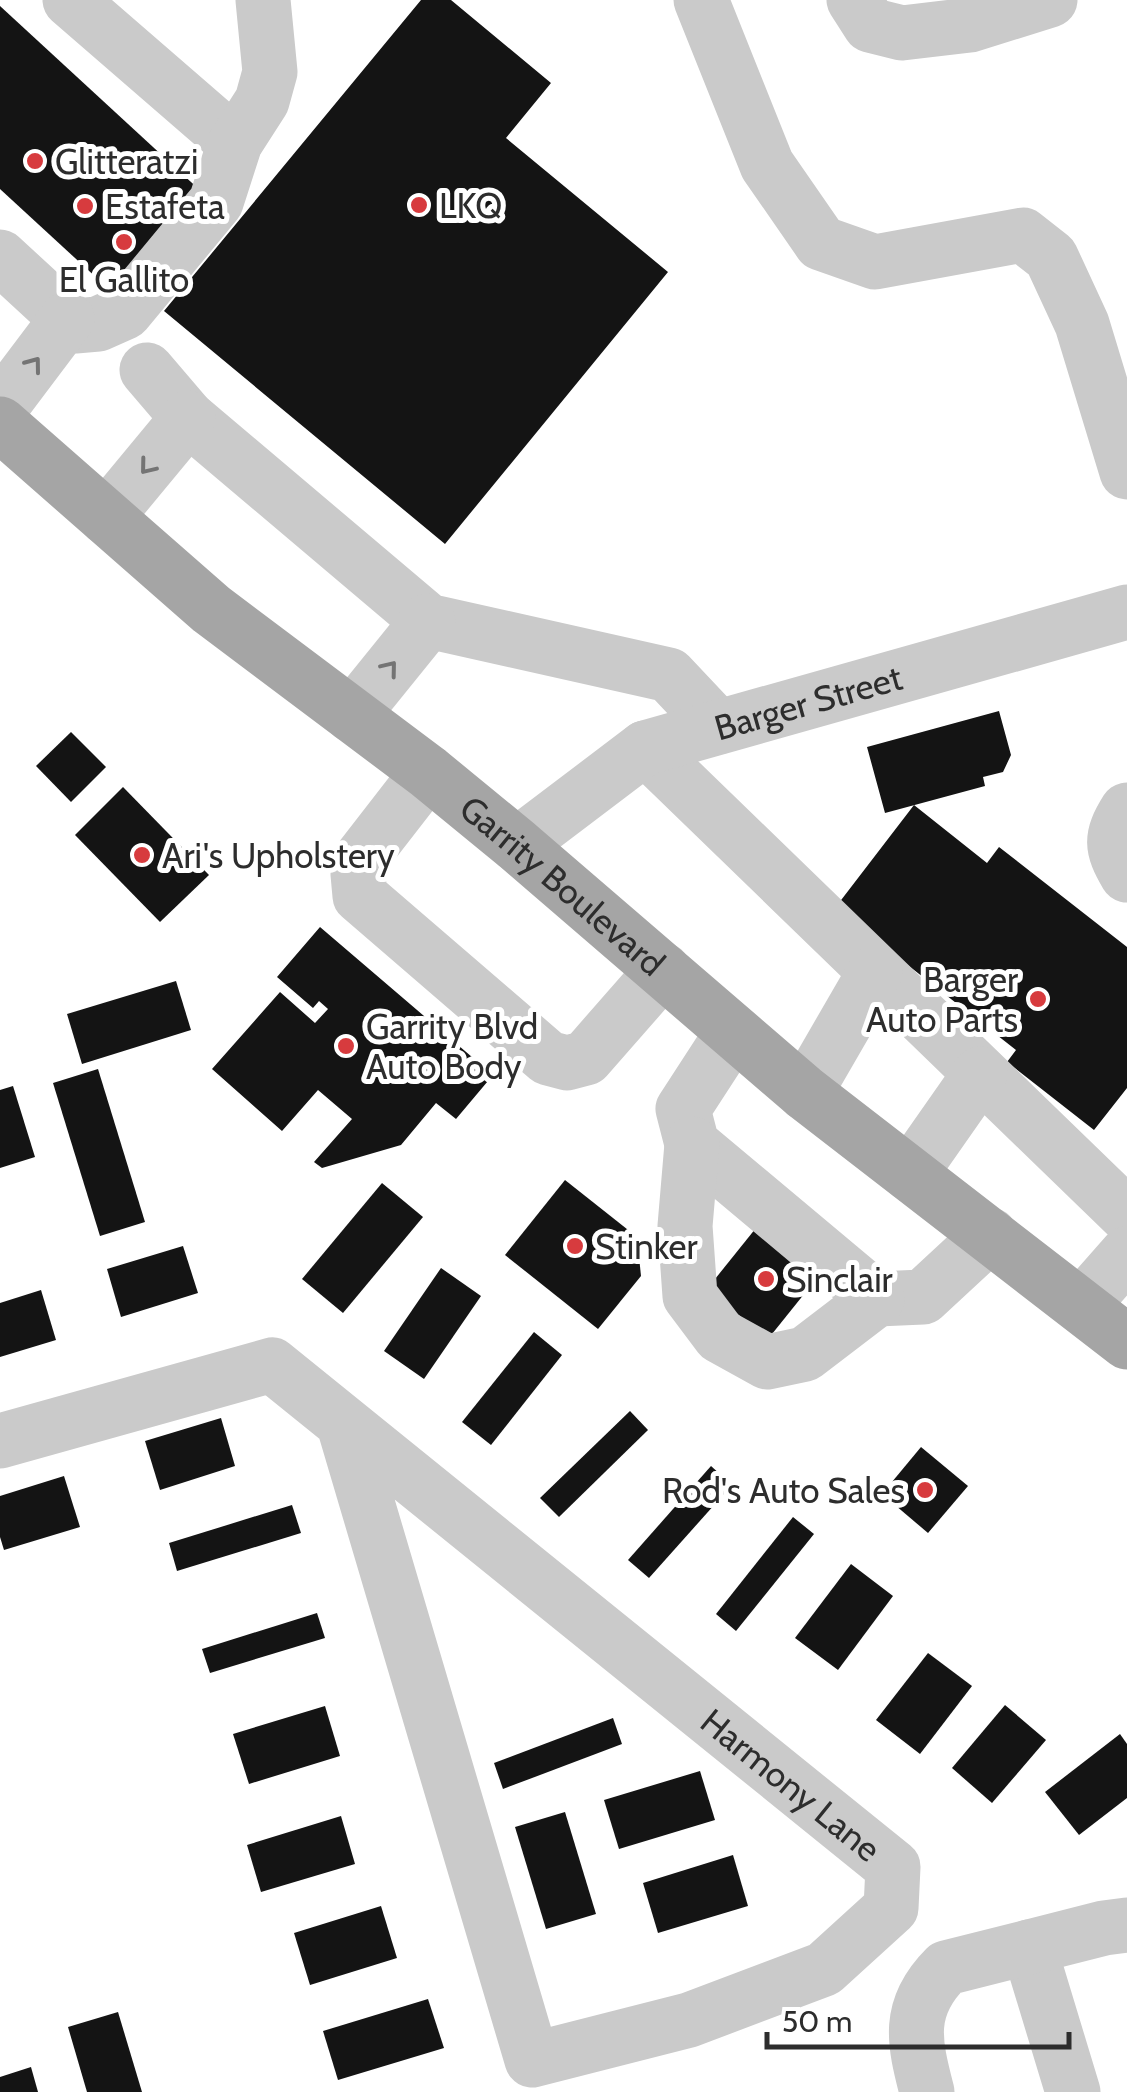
<svg xmlns="http://www.w3.org/2000/svg" width="1127" height="2092" font-family="Cabin,sans-serif">
<style>
.building{fill:#141414}
.lines{fill:none;stroke-linecap:round;stroke-linejoin:round}
.minor{stroke:#cacaca;stroke-width:55}
.major{stroke:#a5a5a5;stroke-width:55}
.oneway{stroke:#747474}
.poi-dot{fill:#d73b3e;stroke:#fff;stroke-width:4}
.labels{text-anchor:middle;dominant-baseline:central;stroke-width:10;stroke-linejoin:round;paint-order:stroke}
.poi-label{font-size:35px;fill:#2d2d2d;stroke:#fff;text-anchor:start}
.street-label{font-size:35px;fill:#2d2d2d;stroke:#fff}
</style>
<rect width="100%" height="100%" fill="#fff"/>
<!-- building -->
<g class="building">
<polygon points="421,0 451,0 551,83 506,138 668,272 445,544 164,311"/>
<polygon points="0,6 204,194 113,293 0,189"/>
<polygon points="999,711 1011,755 1003,772 983,777 985,786 885,813 867,747"/>
<polygon points="71,732 106,767 71,802 36,766"/>
<polygon points="123,787 209,875 160,922 75,835"/>
<polygon points="914,805 987,863 999,847 1127,947 1127,1088 1094,1130 1007,1062 1016,1050 835,908"/>
<polygon points="320,927 493,1075 456,1119 436,1103 401,1145 322,1168 314,1162 352,1119 318,1090 282,1131 212,1069 280,992 315,1023 328,1009 319,1001 313,1008 277,977"/>
<polygon points="176,981 191,1030 82,1064 67,1014"/>
<polygon points="98,1069 145,1222 100,1236 53,1083"/>
<polygon points="13,1086 35,1157 0,1168 0,1090"/>
<polygon points="565,1180 637,1237 641,1276 598,1329 505,1255"/>
<polygon points="382,1183 423,1217 343,1313 302,1279"/>
<polygon points="764,1218 825,1268 768,1339 707,1289"/>
<polygon points="183,1246 198,1293 121,1317 107,1269"/>
<polygon points="441,1268 481,1296 424,1379 384,1351"/>
<polygon points="41,1290 56,1340 0,1357 0,1303"/>
<polygon points="534,1332 562,1355 491,1445 462,1422"/>
<polygon points="630,1411 648,1430 559,1517 540,1498"/>
<polygon points="221,1418 235,1466 160,1490 145,1441"/>
<polygon points="921,1447 968,1486 928,1533 882,1494"/>
<polygon points="711,1466 732,1485 649,1578 628,1560"/>
<polygon points="64,1476 80,1527 4,1550 0,1537 0,1496"/>
<polygon points="292,1505 301,1533 177,1571 169,1543"/>
<polygon points="793,1517 814,1534 736,1631 716,1614"/>
<polygon points="851,1564 893,1596 838,1670 795,1638"/>
<polygon points="317,1613 325,1638 210,1673 202,1649"/>
<polygon points="928,1653 972,1686 920,1754 876,1720"/>
<polygon points="1005,1705 1046,1740 992,1803 952,1768"/>
<polygon points="325,1706 340,1756 249,1784 233,1734"/>
<polygon points="613,1718 622,1744 503,1789 494,1763"/>
<polygon points="1120,1734 1127,1744 1127,1798 1079,1835 1045,1792"/>
<polygon points="700,1771 715,1820 619,1849 604,1800"/>
<polygon points="565,1812 596,1914 546,1929 515,1827"/>
<polygon points="341,1816 355,1864 261,1892 247,1845"/>
<polygon points="733,1855 748,1906 658,1933 643,1883"/>
<polygon points="381,1906 397,1958 310,1985 294,1933"/>
<polygon points="428,1999 444,2048 338,2080 323,2031"/>
<polygon points="118,2012 142,2092 87,2092 68,2027"/>
<polygon points="31,2067 38,2092 0,2092 0,2077"/>
</g>
<g class="lines">
<!-- minor -->
<g class="minor">
<polyline points="70,0 235,143"/>
<polyline points="701,0 767,165 821,243 875,262 1023,235 1051,257 1082,324 1127,472"/>
<polyline points="854,0 870,25 902,33 970,25 1050,0"/>
<polyline points="0,257 75,326 98,324 125,312 216,202 235,143 262,101 270,72 263,0"/>
<polyline points="147,370 188,418 428,621 669,675 718,727"/>
<polyline points="0,408 67,319"/>
<polyline points="106,517 188,418"/>
<polyline points="352,715 428,621"/>
<polyline points="645,748 1127,1215"/>
<polyline points="428,772 362,857 358,874 360,896 548,1058 567,1063 586,1058 663,970"/>
<path d="M1127,810C1110,837 1111,848 1127,875"/>
<path id="s1" d="M517,845L645,748L1127,612"/>
<polyline points="733,1032 683,1109 692,1144 877,1299 923,1297 990,1235"/>
<polyline points="805,1093 875,972"/>
<polyline points="692,1144 685,1226 690,1296 720,1336 767,1362 805,1354 877,1299"/>
<polyline points="910,1174 980,1074"/>
<polyline points="1082,1305 1127,1254"/>
<path id="s2" d="M0,1441L272,1365L893,1867L891,1908L824,1969L689,2020L532,2060L344,1425"/>
<polyline points="1029,1947 1073,2092"/>
<path d="M927,2092C914,2042 906,2008 946,1968L1104,1928L1127,1925"/>
</g>
<!-- major -->
<path class="major" id="s3" d="M0,424L211,609L428,772L517,845L805,1093L1127,1342"/>
</g>
<!-- one-way arrows -->
<defs><path id="oneway-chevron" d="M-2-3.5L2.5 0L-2 3.5" fill="none" stroke-width="1.6" stroke-linecap="round" stroke-linejoin="round" transform="scale(2.5)"/></defs>
<g class="oneway">
<use href="#oneway-chevron" transform="translate(34 364) rotate(-53)"/>
<use href="#oneway-chevron" transform="translate(147 467) rotate(129)"/>
<use href="#oneway-chevron" transform="translate(390 668) rotate(-51)"/>
</g>
<!-- markers -->
<g class="poi-dot">
<circle cx="35" cy="161" r="10"/>
<circle cx="419" cy="205" r="10"/>
<circle cx="85" cy="206" r="10"/>
<circle cx="124" cy="242" r="10"/>
<circle cx="142" cy="855" r="10"/>
<circle cx="1038" cy="999" r="10"/>
<circle cx="346" cy="1046" r="10"/>
<circle cx="575" cy="1246" r="10"/>
<circle cx="766" cy="1279" r="10"/>
<circle cx="925" cy="1490" r="10"/>
</g>
<g class="labels">
<!-- poi labels -->
<g class="poi-label">
<text x="55" y="161">Glitteratzi</text>
<text x="439" y="205">LKQ</text>
<text x="105" y="206">Estafeta</text>
<text x="124" y="279" text-anchor="middle">El Gallito</text>
<text x="162" y="855">Ari's Upholstery</text>
<text x="1018" y="979" text-anchor="end">Barger<tspan x="1018" dy="40">Auto Parts</tspan></text>
<text x="366" y="1026">Garrity Blvd<tspan x="366" dy="40">Auto Body</tspan></text>
<text x="595" y="1246">Stinker</text>
<text x="786" y="1279">Sinclair</text>
<text x="905" y="1490" text-anchor="end">Rod's Auto Sales</text>
</g>
<!-- street labels -->
<g class="street-label">
<text stroke="none"><textPath href="#s1" startOffset="330">Barger Street</textPath></text>
<text stroke="none"><textPath href="#s3" startOffset="728">Garrity Boulevard</textPath></text>
<text stroke="none"><textPath href="#s2" startOffset="950">Harmony Lane</textPath></text>
</g>
</g>
<!-- scale -->
<path d="M767 2032v15h302v-15" fill="none" stroke="#2d2d2d" stroke-width="5"/>
<text x="782" y="2032" font-size="30" fill="#2d2d2d" stroke="#ffffff" stroke-width="8" paint-order="stroke">50 m</text>
</svg>
